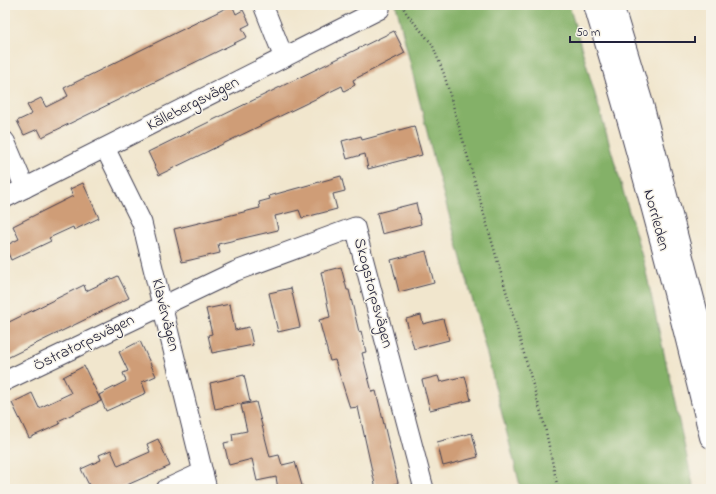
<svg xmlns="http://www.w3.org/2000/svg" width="716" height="494" font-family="'Indie Flower',sans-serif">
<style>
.forest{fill:#84b168;stroke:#536a52}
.building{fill:#cf9d77}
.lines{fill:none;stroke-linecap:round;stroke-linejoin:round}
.minor-casing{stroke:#413f51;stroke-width:21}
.trunk-casing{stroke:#413f51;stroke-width:24}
.path{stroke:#413f51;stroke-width:2.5;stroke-dasharray:1 3;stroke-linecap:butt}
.minor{stroke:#fff;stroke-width:19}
.trunk{stroke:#fff;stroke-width:22}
.labels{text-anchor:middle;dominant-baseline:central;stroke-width:3;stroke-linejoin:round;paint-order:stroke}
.street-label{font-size:16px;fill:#22223b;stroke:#f7f3e8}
</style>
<rect width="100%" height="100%" fill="#f7f3e8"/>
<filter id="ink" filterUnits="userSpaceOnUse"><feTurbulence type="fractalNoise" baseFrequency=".025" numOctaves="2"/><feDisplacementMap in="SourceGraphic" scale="8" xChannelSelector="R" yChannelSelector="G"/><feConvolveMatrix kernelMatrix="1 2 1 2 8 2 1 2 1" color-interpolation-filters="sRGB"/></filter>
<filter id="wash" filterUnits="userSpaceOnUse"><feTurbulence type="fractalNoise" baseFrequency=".012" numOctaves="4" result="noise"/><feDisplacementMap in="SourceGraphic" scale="16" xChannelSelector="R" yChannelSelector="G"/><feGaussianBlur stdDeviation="0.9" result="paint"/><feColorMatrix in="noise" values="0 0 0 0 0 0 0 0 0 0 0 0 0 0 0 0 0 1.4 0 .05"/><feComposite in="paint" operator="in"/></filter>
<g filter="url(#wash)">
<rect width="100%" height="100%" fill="#f1e6cd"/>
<!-- forest -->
<polygon class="forest" points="396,5 569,5 644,263 694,489 521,489 481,331 434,160"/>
<g id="blocks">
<!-- building -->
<g class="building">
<polygon points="232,5 236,14 243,10 250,24 242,28 247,37 42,137 38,129 24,135 17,121 32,114 27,105 41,98 46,107 68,96 64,88"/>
<polygon points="394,31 405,53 353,80 355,85 344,91 342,86 159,175 148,152"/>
<polygon points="414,126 422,155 368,169 365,154 347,159 342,141 361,136 362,140"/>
<polygon points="341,176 345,191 333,194 337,209 302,218 299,210 275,216 278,230 218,244 220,253 182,262 174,229 260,208 259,202 270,199 269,196"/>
<polygon points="83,183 99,218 74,230 73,227 49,238 51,241 11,260 5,246 19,239 13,226 73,196 70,189"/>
<polygon points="416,203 421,224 382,234 377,213"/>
<polygon points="426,251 434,283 399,292 391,260"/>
<polygon points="341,267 347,290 349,290 359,332 361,331 366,352 362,353 372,392 376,391 398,483 376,489 358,407 350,408 335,360 330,361 319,320 330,317 321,272"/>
<polygon points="118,276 129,298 5,359 5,324 84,285 86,291"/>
<polygon points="291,288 300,327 278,332 269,293"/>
<polygon points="230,304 235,330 249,327 253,345 212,353 208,335 212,334 206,309"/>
<polygon points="421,315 423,324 443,319 449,340 414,349 406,319"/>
<polygon points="140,341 156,376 142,382 146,393 106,411 99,395 126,381 123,373 128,371 119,352"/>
<polygon points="84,366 101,401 58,421 60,424 29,438 12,403 32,393 39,408 71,393 63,377"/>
<polygon points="244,375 250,402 215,409 210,383"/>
<polygon points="438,376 440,382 465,376 471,400 430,410 422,380"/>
<polygon points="256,402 270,457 279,455 282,465 295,462 303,489 278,489 276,477 257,481 252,459 229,465 224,443 233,441 232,434 247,431 241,405"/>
<polygon points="472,433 478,457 443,466 437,442"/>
<polygon points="158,439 170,466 118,489 91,489 81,469 101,460 99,455 111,450 118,466 150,452 147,444"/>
</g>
</g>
</g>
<g filter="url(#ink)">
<use href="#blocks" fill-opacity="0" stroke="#413f51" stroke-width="1"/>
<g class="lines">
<!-- minor casing -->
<g class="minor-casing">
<g id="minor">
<polyline points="263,5 284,58"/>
<polyline points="5,141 25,188"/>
<polyline points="105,148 142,223 207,489"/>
<polyline points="5,198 380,9"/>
<polyline points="5,381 236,271 355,227 424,489"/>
<polyline points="166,489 203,472"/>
</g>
</g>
<!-- trunk casing -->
<g class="trunk-casing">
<g id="trunk">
<path d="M595,5C638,148 676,292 711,437"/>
<polyline points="612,5 642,104 711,368"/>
</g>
</g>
<!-- path -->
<polyline class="path" points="402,5 407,14 432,44 444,74 545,427 558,489"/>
<!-- minor -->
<use href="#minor" class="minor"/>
<!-- trunk -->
<use href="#trunk" class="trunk"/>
</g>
</g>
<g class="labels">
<!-- street labels -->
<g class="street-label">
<text transform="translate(193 104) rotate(-27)">Källebergsvägen</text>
<text transform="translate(656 220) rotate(75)">Norrleden</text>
<text transform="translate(373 293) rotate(75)">Skogstorpsvägen</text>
<text transform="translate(165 315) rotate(76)">Klavérvägen</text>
<text transform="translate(84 343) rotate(-26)">Östratorpsvägen</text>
</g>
</g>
<!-- margin -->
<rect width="716" height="494" fill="none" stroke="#f7f3e8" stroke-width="20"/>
<!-- scale -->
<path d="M570 36v6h125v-6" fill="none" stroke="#22223b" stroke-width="2"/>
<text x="576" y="36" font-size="12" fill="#22223b" stroke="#f7f3e8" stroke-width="3" paint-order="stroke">50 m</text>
</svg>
